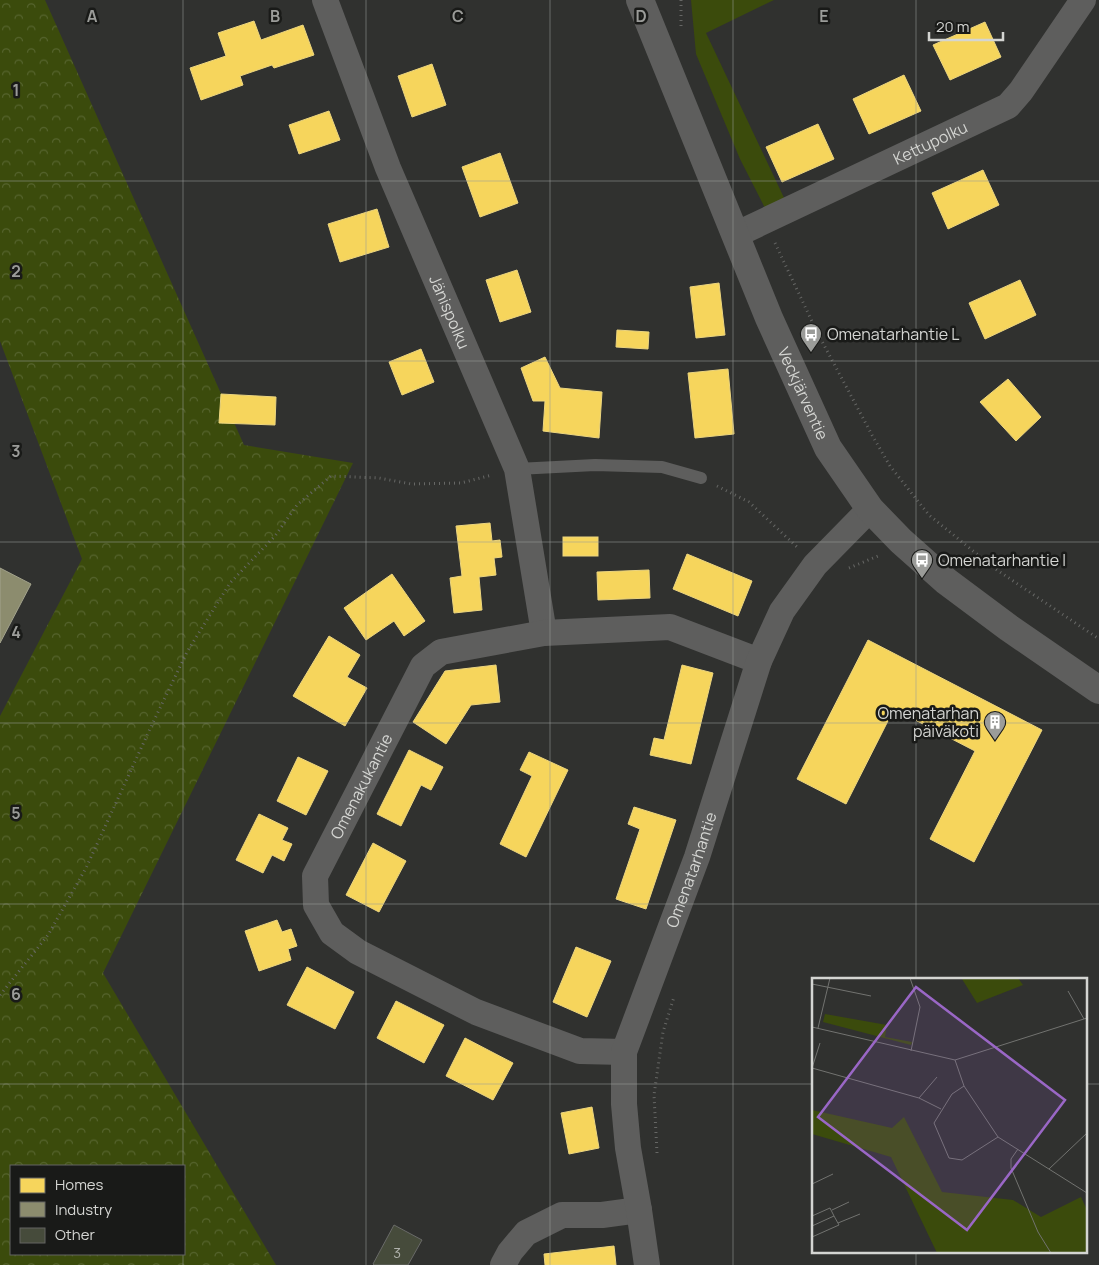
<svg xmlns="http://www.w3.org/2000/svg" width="1099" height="1265" font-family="Manrope,sans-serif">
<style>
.grass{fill:#3b4b0c}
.forest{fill:url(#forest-crowns);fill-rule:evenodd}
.homes{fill:#f6d55c;stroke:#ecd57f}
.industry{fill:#8c8c6e;stroke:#a2a28c}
.building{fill:#464b3b;stroke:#696a68}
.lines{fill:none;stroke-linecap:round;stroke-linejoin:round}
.path{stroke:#666765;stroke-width:3;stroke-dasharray:1 4;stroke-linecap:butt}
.service{stroke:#5e5e5d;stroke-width:12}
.minor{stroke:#5e5e5d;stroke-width:26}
.tertiary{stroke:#5e5e5d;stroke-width:28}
.grid{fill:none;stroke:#9b9c99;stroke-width:1;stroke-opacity:0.55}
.labels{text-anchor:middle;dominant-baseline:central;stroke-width:5;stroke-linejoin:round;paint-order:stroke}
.number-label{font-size:14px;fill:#b0b2ac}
.street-label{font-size:16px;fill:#d4d5d2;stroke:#191a18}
.poi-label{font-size:16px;fill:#d4d5d2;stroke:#191a18;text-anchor:start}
.inset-road{fill:none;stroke:#727370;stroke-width:1}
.view{fill:#9a67c6;fill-opacity:0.15;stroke:#9a67c6;stroke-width:2.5}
.inset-edge{fill:none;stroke:#d4d5d2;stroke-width:2.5}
.grid-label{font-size:16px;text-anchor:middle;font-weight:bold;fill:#9b9c99;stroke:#191a18;stroke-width:5;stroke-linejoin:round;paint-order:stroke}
</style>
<defs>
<pattern id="forest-crowns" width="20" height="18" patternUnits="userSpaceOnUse" patternTransform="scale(1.25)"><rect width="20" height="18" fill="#3b4b0c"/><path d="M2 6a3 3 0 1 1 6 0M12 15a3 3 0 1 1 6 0" fill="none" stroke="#56642e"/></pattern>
</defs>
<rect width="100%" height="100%" fill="#30312f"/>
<!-- grass -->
<polygon class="grass" points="691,0 774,0 706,33 786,202 767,212 740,159 696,54"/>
<!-- forest -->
<path class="forest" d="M0,0H45L244,445L353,463L103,973L276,1265H0V716L82,559L0,341ZM11,1166H184V1254H11Z"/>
<!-- homes -->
<g class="homes">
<polygon points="254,21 261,40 303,25 314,55 274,68 272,65 240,76 243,85 201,100 190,68 226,56 218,33"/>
<polygon points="985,22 1001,57 950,80 933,45"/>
<polygon points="432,64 446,105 412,117 398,76"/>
<polygon points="904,75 921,111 869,134 853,99"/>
<polygon points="329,111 340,140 299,154 289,125"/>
<polygon points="818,124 834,159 782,182 766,147"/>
<polygon points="500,153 518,203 480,217 462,167"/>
<polygon points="983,170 999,205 948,229 932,193"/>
<polygon points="377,209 389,247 340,262 328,224"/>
<polygon points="517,270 531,312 500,322 486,280"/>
<polygon points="1020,280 1036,315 985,339 969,303"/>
<polygon points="719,283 725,335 696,338 690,287"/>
<polygon points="617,330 649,332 648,349 616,347"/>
<polygon points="421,349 434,382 402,395 389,362"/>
<polygon points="545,357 560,388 602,392 599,438 543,431 545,401 533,401 521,368"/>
<polygon points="728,369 734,434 695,438 688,373"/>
<polygon points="1008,379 1041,417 1016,441 980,402"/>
<polygon points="221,394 276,397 275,425 219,423"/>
<polygon points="490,523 492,541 500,540 502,557 494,558 496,575 479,577 482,610 454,613 450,578 462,576 456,526"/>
<rect x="563" y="537" width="35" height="19"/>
<polygon points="687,554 752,581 738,616 673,589"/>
<polygon points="649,570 650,598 598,600 597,572"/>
<polygon points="392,574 425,621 404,636 394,621 366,640 344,608"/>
<polygon points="329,636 360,655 347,677 367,688 345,726 293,696"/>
<polygon points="868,640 1042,730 974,862 930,839 975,751 894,709 846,804 797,779"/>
<polygon points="496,665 500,702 471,705 446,744 413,722 445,671"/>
<polygon points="682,665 713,673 691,764 650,755 654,738 664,740"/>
<polygon points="409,750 443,767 431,790 421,785 401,826 377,814"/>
<polygon points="529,752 568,770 526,857 500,844 532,776 520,770"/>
<polygon points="298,757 328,771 306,815 277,801"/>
<polygon points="634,807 676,820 646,909 616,899 640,829 628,824"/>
<polygon points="259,814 288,828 282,840 292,844 284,861 272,855 263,873 236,860"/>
<polygon points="373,843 406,861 379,912 346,895"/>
<polygon points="277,920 282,932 291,929 297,946 288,949 291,960 259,971 245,931"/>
<polygon points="576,947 611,961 587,1017 553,1002"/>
<polygon points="307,967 354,992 335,1029 287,1005"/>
<polygon points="396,1001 444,1025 424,1063 377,1038"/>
<polygon points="465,1038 513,1063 493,1100 446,1076"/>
<polygon points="592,1107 599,1148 569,1154 561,1113"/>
<polygon points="614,1246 616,1265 545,1265 544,1254"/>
</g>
<!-- industry -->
<polygon class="industry" points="0,568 31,584 0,643"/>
<!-- building -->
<polygon class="building" points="394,1225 422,1240 408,1265 374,1265 373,1264"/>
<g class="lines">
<!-- path -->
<g class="path">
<polyline points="681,0 681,27"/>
<polyline points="775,243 817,332 872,435 890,466 929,515 994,568 1099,639"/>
<polyline points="806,337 817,332"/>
<polyline points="717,486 749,502 797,547"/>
<polyline points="849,568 878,556"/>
<polyline points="0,995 48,935 86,868 149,731 187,652 230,583 275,536 297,505 331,476 379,478 411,484 461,483 492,475"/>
<polyline points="657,1153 654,1095 663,1032 674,997"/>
</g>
<!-- service -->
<polyline class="service" points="517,469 595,465 662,467 701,478"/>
<!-- minor -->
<g class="minor">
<path id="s1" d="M325,0L388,168L517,469L544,633"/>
<path id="s2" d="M735,235L1008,106L1021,91L1083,0"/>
<path id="s3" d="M624,1052L580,1051L476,1012L358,952L332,933L316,905L315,876L423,666L441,652L544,633L670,627L759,661"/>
<polyline points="503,1265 510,1252 526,1233 562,1215 602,1215 639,1210"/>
<path id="s4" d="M647,1265L639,1210L628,1148L624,1104V1052L697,857L759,661L782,611L815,565L870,509"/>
</g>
<!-- tertiary -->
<path class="tertiary" id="s5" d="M640,0L769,318L828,448L870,509L901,541L946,581L1009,628L1099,690"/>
</g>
<!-- grid -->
<path class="grid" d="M183,0V1166M366,0V1265M550,0V1265M733,0V1265M916,0V979M0,181H1099M0,361H1099M0,542H1099M0,723H1099M0,904H1099M0,1084H813M1085,1084H1099M916,1251V1265M183,1254V1265"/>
<!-- icons -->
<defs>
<g id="bus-pin" transform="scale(1.125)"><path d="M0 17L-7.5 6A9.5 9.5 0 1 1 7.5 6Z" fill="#9b9c99" stroke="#191a18"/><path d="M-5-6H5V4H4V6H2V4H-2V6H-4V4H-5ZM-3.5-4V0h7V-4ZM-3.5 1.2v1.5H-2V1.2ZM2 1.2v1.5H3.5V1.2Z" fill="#fff"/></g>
<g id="building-pin" transform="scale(1.125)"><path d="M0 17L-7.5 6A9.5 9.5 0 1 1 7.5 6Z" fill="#9b9c99" stroke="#191a18"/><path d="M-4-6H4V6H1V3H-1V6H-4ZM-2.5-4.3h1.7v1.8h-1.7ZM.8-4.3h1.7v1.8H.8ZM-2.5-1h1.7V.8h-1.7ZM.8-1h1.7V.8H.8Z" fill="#fff"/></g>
</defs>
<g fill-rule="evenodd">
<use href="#bus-pin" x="811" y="334"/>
<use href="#bus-pin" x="922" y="560"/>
<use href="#building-pin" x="995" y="722"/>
</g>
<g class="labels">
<!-- number labels -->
<g class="number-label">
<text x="397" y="1252">3</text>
</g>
<!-- street labels -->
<g class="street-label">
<text stroke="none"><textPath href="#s2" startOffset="216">Kettupolku</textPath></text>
<text stroke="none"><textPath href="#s1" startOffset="336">Jänispolku</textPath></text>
<text stroke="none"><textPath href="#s5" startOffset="426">Veckjärventie</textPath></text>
<text stroke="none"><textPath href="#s3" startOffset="482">Omenakukantie</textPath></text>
<text stroke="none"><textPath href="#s4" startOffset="409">Omenatarhantie</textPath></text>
</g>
<!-- poi labels -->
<g class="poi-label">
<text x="827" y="334">Omenatarhantie L</text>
<text x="938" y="560">Omenatarhantie I</text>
<text x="979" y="713" text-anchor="end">Omenatarhan<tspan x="979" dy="18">päiväkoti</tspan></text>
</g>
</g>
<!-- overview -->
<g transform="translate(812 978)">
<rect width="275" height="275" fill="#30312f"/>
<path d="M206,0L211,7L165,25L150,1ZM13,36L75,47L73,59L100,64L99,67L11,44Z" fill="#3b4b0c"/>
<path d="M0,132L80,150L92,139L130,214L201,222L229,239L269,219L275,232V275H125L79,179L0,156Z" fill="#3b4b0c"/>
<path class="inset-road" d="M98,0L108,29L99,73M0,6L59,18M256,13L272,41M0,49L143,82L275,40M6,50L18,0M143,82L152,108L186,159L275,215M0,90L107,120L129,131M0,90L8,65M152,108L140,116L122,145L137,180L150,182L186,159M107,120L125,99M206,171L199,181V190L226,254L239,275M237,191L275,155M0,206L21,196M20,232L37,224M0,238L18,230L22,238L0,248M26,245L48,236M0,259L27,247L22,238"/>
<path class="view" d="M104,9L253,122L155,252L6,139Z"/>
<rect width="275" height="275" class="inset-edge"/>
</g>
<g class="grid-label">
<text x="92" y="22">A</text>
<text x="275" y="22">B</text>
<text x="458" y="22">C</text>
<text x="641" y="22">D</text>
<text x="824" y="22">E</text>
<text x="16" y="96">1</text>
<text x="16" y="277">2</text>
<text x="16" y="457">3</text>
<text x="16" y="638">4</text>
<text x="16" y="819">5</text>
<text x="16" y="1000">6</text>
</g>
<!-- legend -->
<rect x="10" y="1165" width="175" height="90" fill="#191a18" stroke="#646562"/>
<rect x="20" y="1178" width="25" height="15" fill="#f6d55c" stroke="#646562"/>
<text x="55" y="1190" font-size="15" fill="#d4d5d2">Homes</text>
<rect x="20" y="1202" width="25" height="15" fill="#8c8c6e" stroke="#646562"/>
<text x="55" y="1215" font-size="15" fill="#d4d5d2">Industry</text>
<rect x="20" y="1228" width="25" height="15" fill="#464b3b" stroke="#646562"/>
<text x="55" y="1240" font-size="15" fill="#d4d5d2">Other</text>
<!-- scale -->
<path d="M929 32v8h74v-8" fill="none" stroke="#d4d5d2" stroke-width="2.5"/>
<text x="936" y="32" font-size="15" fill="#d4d5d2" stroke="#191a18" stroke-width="4" paint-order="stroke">20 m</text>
</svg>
